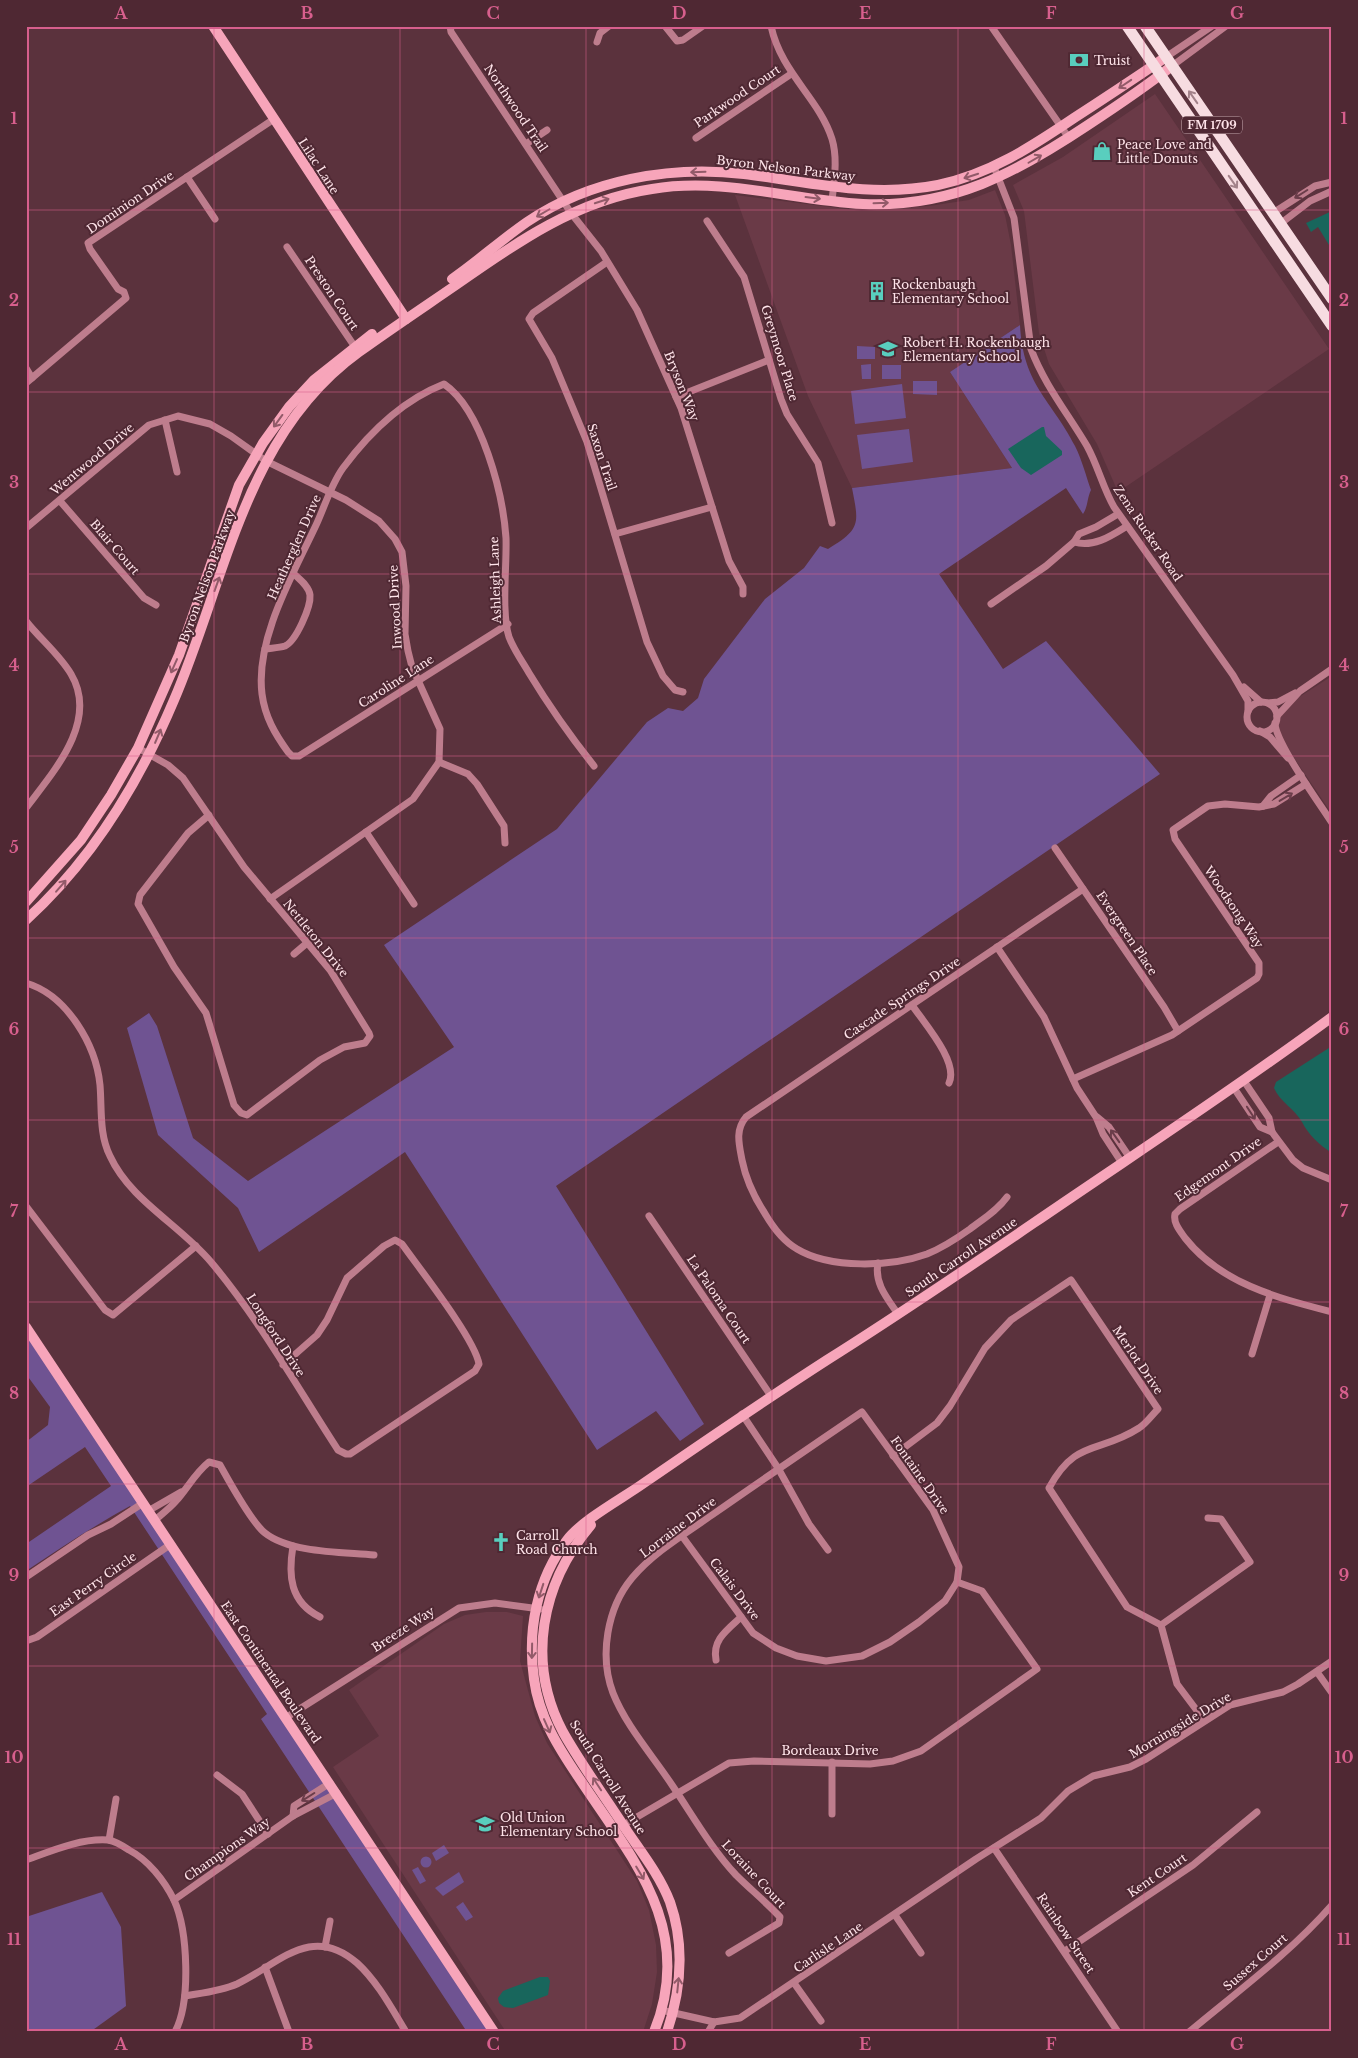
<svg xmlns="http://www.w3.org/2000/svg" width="1358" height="2058" font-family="'Libre Baskerville',serif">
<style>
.built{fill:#6a3a47}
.green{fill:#6f5392}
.water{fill:#18665c}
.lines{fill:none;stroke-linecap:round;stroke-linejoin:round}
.street{stroke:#be7d8d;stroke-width:7}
.secondary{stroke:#f7a5ba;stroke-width:10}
.primary{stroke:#f7dce1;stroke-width:11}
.oneway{stroke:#925a69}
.oneway2{stroke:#a3828a}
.oneway3{stroke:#6b3d4a}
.grid{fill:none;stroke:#d75f8d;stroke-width:1;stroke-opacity:0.55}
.labels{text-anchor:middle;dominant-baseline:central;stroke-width:4;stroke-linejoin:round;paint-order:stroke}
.shield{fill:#4f2833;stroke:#caacb3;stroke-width:1}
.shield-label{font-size:11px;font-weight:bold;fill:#ffe4ea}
.poi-label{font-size:12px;fill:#ffe4ea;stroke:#4f2833;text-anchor:start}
.street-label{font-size:12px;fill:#ffe4ea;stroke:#4f2833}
.neatline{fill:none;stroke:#d75f8d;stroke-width:2}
.grid-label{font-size:16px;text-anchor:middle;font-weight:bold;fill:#d75f8d}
</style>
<rect width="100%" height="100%" fill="#5b323d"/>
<!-- built -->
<g class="built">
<polygon points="1155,94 1329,349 1118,492 1097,444 1049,364 1039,333 1024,211 1013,185 1063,157"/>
<polygon points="995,190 1005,215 1011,245 1020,325 950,372 1012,468 852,488 808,396 735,195 862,211 929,206 969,200"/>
<polygon points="1332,676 1332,814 1284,743 1277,728 1279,717 1293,701"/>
<polygon points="486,1612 507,1612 523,1616 520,1661 535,1716 547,1743 637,1881 649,1910 656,1945 657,1972 652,2004 643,2032 506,2032 333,1767 379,1736 349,1690 444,1624 465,1615"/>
</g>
<!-- green -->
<g class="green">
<path d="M1020,325C1023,385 1051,399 1075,446C1082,460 1086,476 1091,490C1087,498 1088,507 1083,514L1066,488L939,574L1003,669L1046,641L1160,774L556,1186L704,1424L680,1441L656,1411L597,1450L405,1152L259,1252L238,1208L158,1135L127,1028L149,1013L157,1026L193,1138L248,1181L454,1047L384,945L557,829L647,722L668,708L683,711L698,698L704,679L765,599L804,568L820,546L828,549C861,529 859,524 852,488L1012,468L950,372Z"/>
<polygon points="857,346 875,347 875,359 857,359"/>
<polygon points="871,364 871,379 862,379 861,365"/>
<rect x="882" y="365" width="19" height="14"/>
<polygon points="913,381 937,381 937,395 913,394"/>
<polygon points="902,384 906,418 855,424 851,391"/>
<polygon points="909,429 913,462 862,469 857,435"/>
<path d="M26,1335L490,2032H467L261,1719L267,1714L130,1506C94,1526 60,1548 26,1571V1544L111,1486L85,1447L26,1487V1442L48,1425L50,1407L26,1374Z"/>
<polygon points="444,1845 449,1853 436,1861 432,1853"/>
<circle cx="426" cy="1862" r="5.5"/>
<polygon points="418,1867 426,1881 420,1884 412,1870"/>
<polygon points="459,1872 464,1882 443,1896 435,1888"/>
<polygon points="102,1892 121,1927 126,2006 90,2032 26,2032 26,1917"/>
<polygon points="463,1902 473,1917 466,1921 456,1907"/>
</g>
<!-- water -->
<g class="water">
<polygon points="1332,211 1332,250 1318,227 1311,232 1306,223"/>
<polygon points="1042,427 1044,427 1046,436 1062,451 1062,455 1031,475 1021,468 1008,449"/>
<path d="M1332,1046V1153C1319,1145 1308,1134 1302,1122C1295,1109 1280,1102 1274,1088L1276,1082Z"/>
<polygon points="540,1977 548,1977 550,1981 548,1995 513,2008 504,2007 499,2003 498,1998 503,1991"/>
</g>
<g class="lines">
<!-- street -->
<g class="street">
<polyline points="450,26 451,32 571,213 601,251 637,310 681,408 729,561 743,587 743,594"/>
<polyline points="665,26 677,41 683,40 703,26"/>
<path d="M771,26C781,73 819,98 832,139C838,159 834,180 832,201"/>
<polyline points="991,26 1069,138"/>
<polyline points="597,42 600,33 609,26"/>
<polyline points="1166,57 1212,26"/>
<polyline points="1172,66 1226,26"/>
<polyline points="696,138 791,74"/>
<polyline points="526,144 547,130"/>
<path d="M994,167L1014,218L1031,349C1044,384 1068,414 1087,446C1098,466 1103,488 1114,507L1233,675L1248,701V711"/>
<polyline points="187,177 215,219"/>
<polyline points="1273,213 1315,186 1332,182"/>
<polyline points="707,221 744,277 781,399 787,414 818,463 832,523"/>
<polyline points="1280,224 1310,201 1332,191"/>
<polyline points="287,247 357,350"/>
<polyline points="607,262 533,313 529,319 552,358 587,442 647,642 663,676 675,690 683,692"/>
<polyline points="26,368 32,378"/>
<polyline points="26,383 126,298 124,292 118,289 90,249 88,243 274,119"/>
<polyline points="676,397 769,360"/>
<polyline points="165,420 177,472"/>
<polyline points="60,501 144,598 156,605"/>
<polyline points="26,528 149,425 178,416 210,424 231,436 266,461 346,500 379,521 395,539 402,552 406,586 405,634 408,651 412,667 440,729 439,762 413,799 270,899"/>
<polyline points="615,534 712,507"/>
<path d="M1074,542C1093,548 1111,536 1127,526"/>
<polyline points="991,604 1046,566 1074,542 1079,534 1096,527 1118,514"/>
<path d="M26,621C40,639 59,654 71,674C99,721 54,771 26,808"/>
<path d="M508,624L299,756H292L288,752C275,734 265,717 262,694C255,638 294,573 317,523C325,505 332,483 343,468C369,433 403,400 444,384C482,410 503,494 506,538C507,565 501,612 509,637C514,650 522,661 529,673C549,706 571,737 594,766"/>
<path d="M265,649C271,648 279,648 285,646C296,641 311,607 310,595C309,586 299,579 294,574"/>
<polyline points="1244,687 1261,702"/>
<circle cx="1262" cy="717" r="15"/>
<polyline points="1268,703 1278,702 1295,693"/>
<polyline points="1277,716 1300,691 1332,669"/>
<path d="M1275,723C1275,742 1320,804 1332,823"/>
<polyline points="1260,731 1270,737 1288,758"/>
<polyline points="138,748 168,765 183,778 244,867 330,970 369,1033 370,1036 365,1043 344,1047 320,1060 247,1115 241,1113 234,1105 206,1013 174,967 138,904 140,895 188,833 209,815"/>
<polyline points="439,762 468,774 477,784 504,826 505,843"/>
<polyline points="1263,806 1271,796 1301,775"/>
<polyline points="366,832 414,904"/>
<polyline points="1055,848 1164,1007 1178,1031"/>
<polyline points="997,947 1044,1017 1077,1088 1096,1117 1103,1134 1122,1163"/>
<polyline points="294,954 307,943"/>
<path d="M26,983C67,995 96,1045 100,1085C102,1109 99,1134 110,1156C130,1200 180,1225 211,1262C259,1319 297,1387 338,1450L346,1454H350L475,1371L479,1364C475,1339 419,1268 402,1244L395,1240L384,1246L347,1278L327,1320L317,1335L283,1365"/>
<path d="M912,1005C924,1023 959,1062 949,1083"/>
<polyline points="1073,1079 1172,1035 1257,978 1259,974 1259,963 1175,839 1173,830 1208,806 1225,804 1259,807 1274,804 1306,784"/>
<polyline points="1244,1081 1269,1118 1272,1132 1293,1160 1303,1168 1332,1180"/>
<polyline points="1234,1088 1260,1127 1272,1132"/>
<polyline points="1097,1117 1109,1127 1130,1158"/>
<path d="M1278,1142L1180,1209L1175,1214C1173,1223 1180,1231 1185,1238C1221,1284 1278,1298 1332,1312"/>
<path d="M1007,1197C997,1211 983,1219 970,1229C956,1239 942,1248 927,1254C891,1267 830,1269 797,1249C783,1241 772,1226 764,1212C753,1195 746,1180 742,1160C739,1144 735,1130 746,1117L1083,889"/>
<polyline points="26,1206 105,1310 113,1315 196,1246"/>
<polyline points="649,1216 771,1396"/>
<path d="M878,1263C874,1283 887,1298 898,1314"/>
<polyline points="1252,1354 1270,1295"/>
<polyline points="742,1414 778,1468 809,1524 828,1550"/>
<path d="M893,1456L937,1423L950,1406L985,1348L1011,1320L1071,1280L1158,1409C1152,1415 1146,1424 1139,1428C1099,1454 1076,1438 1049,1488L1127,1607L1161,1625L1177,1684L1204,1720"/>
<polyline points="148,1511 181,1492"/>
<path d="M155,1520C162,1514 170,1508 176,1501C187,1489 195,1473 209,1462L220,1465C229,1481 251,1522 265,1533C290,1553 343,1552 374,1555"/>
<path d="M682,1536L753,1633L776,1648L797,1656L826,1661L862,1656L890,1642L919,1622L945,1601L957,1582L959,1567L933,1510L862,1412C812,1446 762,1480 712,1515C685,1534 654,1552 632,1578C607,1608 599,1656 613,1693C626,1726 653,1756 672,1785C693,1816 711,1848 736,1875C750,1889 766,1902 780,1917L779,1923L729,1953"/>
<path d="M293,1546C288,1576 290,1602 320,1617"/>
<polyline points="26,1577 88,1535 111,1524 143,1503"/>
<polyline points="1161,1625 1250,1562 1221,1519 1208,1518"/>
<polyline points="26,1641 37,1637 171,1544"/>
<path d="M716,1660C712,1640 727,1630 741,1617"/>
<polyline points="1317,1672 1332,1693"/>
<polyline points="287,1717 459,1608 495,1603 540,1609"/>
<polyline points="217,1775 242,1794 268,1834"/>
<polyline points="832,1814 832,1762"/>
<polyline points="293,1816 294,1806 330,1783"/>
<polyline points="620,1827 729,1763 754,1761 870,1764 893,1761 921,1751 1037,1669 982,1591 957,1582"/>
<polyline points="109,1840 116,1799"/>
<polyline points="994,1848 1118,2032"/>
<path d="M26,1860C51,1851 81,1838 108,1840C115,1841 123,1846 129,1850C148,1860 164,1880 174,1900C188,1931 191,2002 175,2032"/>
<polyline points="174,1900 293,1816 337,1793"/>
<polyline points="895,1915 921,1953"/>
<polyline points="325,1947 330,1921"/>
<polyline points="1065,1951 1193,1865 1257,1812"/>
<polyline points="265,1967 289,2032"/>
<polyline points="794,1983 821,2021"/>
<path d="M185,1996C202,1993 221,1991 237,1984C279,1964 311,1923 357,1963C377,1981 392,2009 406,2032"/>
<polyline points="661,2010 714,2022 740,2018 976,1859 1041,1818 1068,1791 1093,1776 1130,1767 1146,1759 1230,1705 1283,1692 1298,1684 1332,1661"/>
<polyline points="708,2032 714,2022"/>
<path d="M1189,2032C1238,1991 1290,1953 1332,1905"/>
</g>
<!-- secondary -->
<g class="secondary">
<polyline points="213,26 406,319"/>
<path d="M452,279C478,261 501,240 527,222C589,180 670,165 744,174C810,182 872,198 938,185C990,174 1031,147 1074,118C1105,98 1135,78 1166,57"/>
<polyline points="26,902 81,840 111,795 138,748 179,655 239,485 263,443 289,407 314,380 372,334"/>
<path d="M26,920C93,859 139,783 174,700C226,579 245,434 359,352C391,329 424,307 456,285C517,242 577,200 652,189C723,177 791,200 863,204C952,208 1016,173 1088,125C1117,106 1145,87 1172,66"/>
<polyline points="26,1327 494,2032"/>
<path d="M591,1525C541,1584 526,1662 563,1732C582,1766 606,1798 627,1831C642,1853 660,1876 670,1902C685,1945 681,1990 667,2032"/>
<path d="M654,2032C696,1929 632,1858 579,1778C558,1747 539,1717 534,1679C527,1630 537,1579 567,1540C582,1520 623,1498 644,1483C705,1441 765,1400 827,1360C910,1308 991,1252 1072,1197C1159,1138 1247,1080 1332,1017"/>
</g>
<!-- primary -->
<g class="primary">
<polyline points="1127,26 1332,326"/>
<polyline points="1145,26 1332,299"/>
</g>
</g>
<!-- one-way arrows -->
<defs><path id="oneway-shaft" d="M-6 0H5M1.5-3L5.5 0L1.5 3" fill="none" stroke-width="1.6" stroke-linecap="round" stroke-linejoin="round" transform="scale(1.25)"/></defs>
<g class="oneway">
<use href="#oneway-shaft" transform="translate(1125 84) rotate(146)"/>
<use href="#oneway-shaft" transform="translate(1035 159) rotate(-30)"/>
<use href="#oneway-shaft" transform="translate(698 172) rotate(178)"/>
<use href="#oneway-shaft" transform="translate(971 176) rotate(162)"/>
<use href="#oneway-shaft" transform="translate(813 198) rotate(7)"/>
<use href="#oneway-shaft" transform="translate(602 201) rotate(-18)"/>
<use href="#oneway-shaft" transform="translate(881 203) rotate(-2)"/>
<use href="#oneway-shaft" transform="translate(543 213) rotate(150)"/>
<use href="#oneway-shaft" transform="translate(278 421) rotate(126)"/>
<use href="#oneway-shaft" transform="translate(217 584) rotate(-70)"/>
<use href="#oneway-shaft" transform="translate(174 666) rotate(114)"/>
<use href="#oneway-shaft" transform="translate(158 736) rotate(-67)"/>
<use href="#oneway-shaft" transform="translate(61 886) rotate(-49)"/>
<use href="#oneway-shaft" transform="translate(541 1591) rotate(108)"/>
<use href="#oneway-shaft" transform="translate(532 1651) rotate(91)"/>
<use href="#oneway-shaft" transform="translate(547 1726) rotate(66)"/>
<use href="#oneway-shaft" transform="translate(597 1784) rotate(-123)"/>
<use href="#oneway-shaft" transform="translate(640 1873) rotate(59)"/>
<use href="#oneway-shaft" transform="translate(678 1985) rotate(-84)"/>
</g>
<g class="oneway2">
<use href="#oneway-shaft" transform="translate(1193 97) rotate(-125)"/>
<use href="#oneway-shaft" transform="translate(1233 182) rotate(55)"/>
</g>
<g class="oneway3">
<use href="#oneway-shaft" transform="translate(1301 194) rotate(148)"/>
<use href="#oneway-shaft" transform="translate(1286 797) rotate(-31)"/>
<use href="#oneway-shaft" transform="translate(1251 1113) rotate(57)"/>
<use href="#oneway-shaft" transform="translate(1115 1136) rotate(-125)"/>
<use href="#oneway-shaft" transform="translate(308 1797) rotate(148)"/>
</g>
<!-- grid -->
<path class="grid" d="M214,26V2032M400,26V2032M586,26V2032M772,26V2032M958,26V2032M1144,26V2032M26,210H1332M26,392H1332M26,574H1332M26,756H1332M26,938H1332M26,1120H1332M26,1302H1332M26,1484H1332M26,1666H1332M26,1848H1332"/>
<!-- icons -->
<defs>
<g id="bank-bare" transform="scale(1.5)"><path d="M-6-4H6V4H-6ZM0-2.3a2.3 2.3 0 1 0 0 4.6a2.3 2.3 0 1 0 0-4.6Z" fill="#59cebe" stroke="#4f2833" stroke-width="2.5" paint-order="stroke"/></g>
<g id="shop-bare" transform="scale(1.5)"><path d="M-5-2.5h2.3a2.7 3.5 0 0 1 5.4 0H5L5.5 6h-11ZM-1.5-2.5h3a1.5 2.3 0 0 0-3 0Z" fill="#59cebe" stroke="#4f2833" stroke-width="2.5" paint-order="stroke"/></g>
<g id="building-bare" transform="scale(1.5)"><path d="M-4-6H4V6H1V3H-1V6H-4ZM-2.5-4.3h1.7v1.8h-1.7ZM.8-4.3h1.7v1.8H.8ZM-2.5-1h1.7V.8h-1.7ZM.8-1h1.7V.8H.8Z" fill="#59cebe" stroke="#4f2833" stroke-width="2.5" paint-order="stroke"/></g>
<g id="school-bare" transform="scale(1.5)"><path d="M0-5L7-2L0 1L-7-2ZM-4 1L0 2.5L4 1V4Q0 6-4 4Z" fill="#59cebe" stroke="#4f2833" stroke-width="2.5" paint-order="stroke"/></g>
<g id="church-bare" transform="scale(1.5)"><path d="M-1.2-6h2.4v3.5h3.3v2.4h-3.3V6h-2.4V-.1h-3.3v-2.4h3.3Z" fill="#59cebe" stroke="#4f2833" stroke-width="2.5" paint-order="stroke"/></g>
</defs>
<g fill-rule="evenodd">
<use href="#bank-bare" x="1079" y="60"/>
<use href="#shop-bare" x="1102" y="151"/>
<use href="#building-bare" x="877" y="291"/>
<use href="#school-bare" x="888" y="349"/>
<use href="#church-bare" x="501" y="1542"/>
<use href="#school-bare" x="485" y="1824"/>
</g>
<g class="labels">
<!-- shield labels -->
<rect class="shield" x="1182" y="116.5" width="60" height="17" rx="4"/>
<g class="shield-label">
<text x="1212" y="125">FM 1709</text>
</g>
<!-- poi labels -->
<g class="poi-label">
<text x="1094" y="60">Truist</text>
<text x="1117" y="144">Peace Love and<tspan x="1117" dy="14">Little Donuts</tspan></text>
<text x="892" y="284">Rockenbaugh<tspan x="892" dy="14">Elementary School</tspan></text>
<text x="903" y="342">Robert H. Rockenbaugh<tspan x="903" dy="14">Elementary School</tspan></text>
<text x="516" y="1535">Carroll<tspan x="516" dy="14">Road Church</tspan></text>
<text x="500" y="1817">Old Union<tspan x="500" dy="14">Elementary School</tspan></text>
</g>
<!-- street labels -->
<g class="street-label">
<text transform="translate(737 96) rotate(-34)">Parkwood Court</text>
<text transform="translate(516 108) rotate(56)">Northwood Trail</text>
<text transform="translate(319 166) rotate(57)">Lilac Lane</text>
<text transform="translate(786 168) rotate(7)">Byron Nelson Parkway</text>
<text transform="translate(130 202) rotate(-34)">Dominion Drive</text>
<text transform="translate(332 293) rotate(56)">Preston Court</text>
<text transform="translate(780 353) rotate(73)">Greymoor Place</text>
<text transform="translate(682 386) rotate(68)">Bryson Way</text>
<text transform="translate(602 457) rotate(72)">Saxon Trail</text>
<text transform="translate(92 459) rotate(-40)">Wentwood Drive</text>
<text transform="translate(1148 533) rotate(56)">Zena Rucker Road</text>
<text transform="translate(115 547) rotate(49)">Blair Court</text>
<text transform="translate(294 547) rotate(-66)">Heatherglen Drive</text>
<text transform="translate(207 576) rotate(-70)">Byron Nelson Parkway</text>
<text transform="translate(495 580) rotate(-92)">Ashleigh Lane</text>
<text transform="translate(395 607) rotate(-93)">Inwood Drive</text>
<text transform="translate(396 681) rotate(-33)">Caroline Lane</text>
<text transform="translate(1234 907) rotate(56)">Woodsong Way</text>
<text transform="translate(1127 933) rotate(56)">Evergreen Place</text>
<text transform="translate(316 938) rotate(51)">Nettleton Drive</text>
<text transform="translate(902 998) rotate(-34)">Cascade Springs Drive</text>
<text transform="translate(1218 1169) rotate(-35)">Edgemont Drive</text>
<text transform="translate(961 1257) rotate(-34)">South Carroll Avenue</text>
<text transform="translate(719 1299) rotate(56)">La Paloma Court</text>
<text transform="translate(276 1335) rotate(57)">Longford Drive</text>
<text transform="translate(1138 1360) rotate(56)">Merlot Drive</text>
<text transform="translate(920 1475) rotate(55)">Fontaine Drive</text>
<text transform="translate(678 1527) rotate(-37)">Lorraine Drive</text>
<text transform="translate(93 1584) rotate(-35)">East Perry Circle</text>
<text transform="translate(735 1589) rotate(53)">Calais Drive</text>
<text transform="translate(403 1629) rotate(-33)">Breeze Way</text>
<text transform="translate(271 1672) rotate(56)">East Continental Boulevard</text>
<text transform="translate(1180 1725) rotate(-31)">Morningside Drive</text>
<text x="830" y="1750">Bordeaux Drive</text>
<text transform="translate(608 1777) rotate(58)">South Carroll Avenue</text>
<text transform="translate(227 1849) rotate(-35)">Champions Way</text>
<text transform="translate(754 1874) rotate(47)">Loraine Court</text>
<text transform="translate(1157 1875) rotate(-34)">Kent Court</text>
<text transform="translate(1066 1933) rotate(56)">Rainbow Street</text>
<text transform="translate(828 1947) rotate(-34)">Carlisle Lane</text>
<text transform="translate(1255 1962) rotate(-41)">Sussex Court</text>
</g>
</g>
<!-- border -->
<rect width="1358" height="2058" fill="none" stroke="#4f2833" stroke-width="55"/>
<rect x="28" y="28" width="1302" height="2002" class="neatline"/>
<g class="grid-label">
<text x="121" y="19">A</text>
<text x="307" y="19">B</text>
<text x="493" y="19">C</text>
<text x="679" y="19">D</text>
<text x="865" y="19">E</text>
<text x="1051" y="19">F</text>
<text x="1237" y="19">G</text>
<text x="14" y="124">1</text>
<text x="1344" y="124">1</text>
<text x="14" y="306">2</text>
<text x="1344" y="306">2</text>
<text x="14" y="488">3</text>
<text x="1344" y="488">3</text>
<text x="14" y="671">4</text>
<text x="1344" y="671">4</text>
<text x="14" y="853">5</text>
<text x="1344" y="853">5</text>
<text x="14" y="1035">6</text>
<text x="1344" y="1035">6</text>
<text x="14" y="1217">7</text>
<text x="1344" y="1217">7</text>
<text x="14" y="1399">8</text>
<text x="1344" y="1399">8</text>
<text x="14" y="1581">9</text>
<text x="1344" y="1581">9</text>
<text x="14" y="1763">10</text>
<text x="1344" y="1763">10</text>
<text x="14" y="1945">11</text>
<text x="1344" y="1945">11</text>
<text x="121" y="2050">A</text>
<text x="307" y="2050">B</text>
<text x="493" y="2050">C</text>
<text x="679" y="2050">D</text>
<text x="865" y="2050">E</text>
<text x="1051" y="2050">F</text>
<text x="1237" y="2050">G</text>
</g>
</svg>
